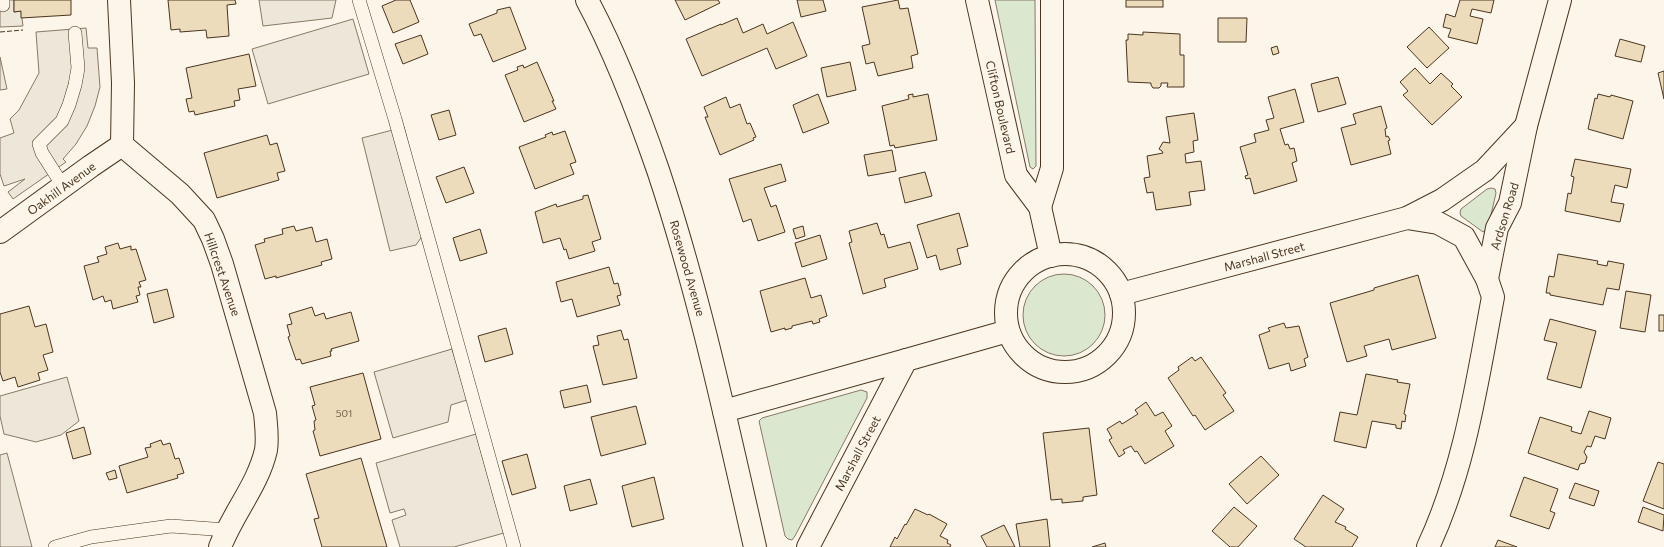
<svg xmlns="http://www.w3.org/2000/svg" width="1664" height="547" font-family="Commissioner,sans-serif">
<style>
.green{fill:#dce7d0;stroke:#887966}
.parking{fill:#ede7d9;stroke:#887966}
.building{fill:#ecdcbc;stroke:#4a3520}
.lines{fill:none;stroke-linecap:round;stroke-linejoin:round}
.lane-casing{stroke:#4a3520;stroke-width:14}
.street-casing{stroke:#4a3520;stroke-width:24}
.lane{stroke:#fbf6e9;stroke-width:13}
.street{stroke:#fbf6e9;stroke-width:22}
.fence{stroke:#4a3520;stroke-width:1;stroke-dasharray:5 2;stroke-linecap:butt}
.labels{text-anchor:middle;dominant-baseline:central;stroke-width:3;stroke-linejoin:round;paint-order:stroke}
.number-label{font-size:10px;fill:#725f47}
.street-label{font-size:12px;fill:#4a3520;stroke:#fbf6e9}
</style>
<rect width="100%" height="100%" fill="#fbf6e9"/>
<!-- green -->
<g class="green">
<polygon points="995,0 1035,0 1036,166 1033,169 1030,167"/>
<polygon points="1491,188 1495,189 1496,193 1488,228 1483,232 1461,216 1460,213 1461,209 1487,189"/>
<circle cx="1064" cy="315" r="41"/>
<polygon points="861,390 867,392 867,398 795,536 792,540 788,539 785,536 759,421 762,418"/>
</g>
<!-- parking -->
<g class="parking">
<polygon points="0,0 14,0 14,12 21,11 23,26 0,27"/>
<polygon points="259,0 336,0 332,18 263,26"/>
<polygon points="353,19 369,74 268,104 252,49"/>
<polygon points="86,28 88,48 97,48 100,87 95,106 87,126 76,144 63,159 66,162 13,199 8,192 25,179 4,186 0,174 0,138 14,133 10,119 19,110 39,73 36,32"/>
<polygon points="0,57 7,89 0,90"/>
<polygon points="404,127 429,226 416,245 390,251 362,138"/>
<polygon points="452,349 467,400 451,405 448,422 393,438 374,372"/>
<polygon points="67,377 79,421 61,435 36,442 4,434 0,416 0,396"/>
<polygon points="476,434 504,533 454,547 400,547 392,520 406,515 404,509 390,513 376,463"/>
<polygon points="7,453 32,547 0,547 0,455"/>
</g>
<!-- building -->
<g class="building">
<polygon points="14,0 71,0 71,15 21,18 21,11 14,12"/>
<polygon points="168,0 235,0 236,4 227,5 229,36 207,38 206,30 180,32 180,29 171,30"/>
<polygon points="396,0 410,0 419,22 393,33 382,6"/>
<polygon points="675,0 718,0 720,3 685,20"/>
<polygon points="797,0 823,0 826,11 801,17"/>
<polygon points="898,0 900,9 908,8 918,54 911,56 913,68 878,76 874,62 866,64 862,46 870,44 862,7"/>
<rect x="1126" y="0" width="37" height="7"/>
<polygon points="1460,0 1494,0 1491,13 1472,9 1470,16 1483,19 1477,44 1448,37 1451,29 1443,27 1446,14 1455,17"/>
<polygon points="510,7 526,49 493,62 481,34 474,36 469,24 497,13 497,10"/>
<polygon points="737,18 743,33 763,24 767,34 793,22 807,56 776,69 767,48 702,76 686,39 721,24 721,25"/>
<polygon points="1218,18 1247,18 1246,42 1218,42"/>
<polygon points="1429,27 1449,48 1427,68 1407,47"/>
<polygon points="1143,32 1180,34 1180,55 1184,55 1184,87 1167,87 1168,83 1161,83 1161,86 1159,88 1153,88 1151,85 1151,83 1128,82 1126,40 1128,40 1128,34 1143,35"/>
<polygon points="421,35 428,54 403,64 395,44"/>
<polygon points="1620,39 1645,46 1641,62 1615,56"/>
<polygon points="1277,46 1279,53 1273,55 1271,48"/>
<polygon points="249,54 256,86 238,89 240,100 234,101 235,106 195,115 194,111 189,112 186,99 192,98 186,68"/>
<polygon points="537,62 554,101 552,101 556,109 524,122 505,75 518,70 517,67 523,65 524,68"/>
<polygon points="850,62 856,90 827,97 821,68"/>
<polygon points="1415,68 1430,84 1441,73 1453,84 1451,86 1462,97 1432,125 1403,95 1408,91 1400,82"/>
<polygon points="1664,71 1664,99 1658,73"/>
<polygon points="1338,77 1346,104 1318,112 1311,84"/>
<polygon points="1295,89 1304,122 1280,129 1285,145 1288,144 1290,149 1294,148 1297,161 1292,163 1297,181 1254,194 1250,178 1246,179 1245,176 1248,175 1240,147 1256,142 1254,134 1269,130 1266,120 1274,118 1268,97"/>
<polygon points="818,94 829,123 803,133 793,105"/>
<polygon points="913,94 913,97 928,94 937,140 895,148 894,145 890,146 882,106 909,99 908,95"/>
<polygon points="1598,94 1610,97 1611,95 1633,101 1623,139 1588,129 1595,98 1597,99"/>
<polygon points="726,97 730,108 740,104 747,124 750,123 756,137 753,138 754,140 720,155 705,117 708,117 704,107"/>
<polygon points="1381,106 1387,128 1385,129 1386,137 1388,136 1390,140 1388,141 1391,154 1351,165 1341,128 1356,124 1353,114"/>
<polygon points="449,110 456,135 439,140 431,115"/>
<polygon points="1194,113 1198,140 1193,141 1194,152 1185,154 1186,163 1201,161 1205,190 1189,192 1191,205 1156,210 1153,192 1147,193 1144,178 1150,177 1147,156 1163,153 1162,151 1159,149 1163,142 1170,143 1166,117"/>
<polygon points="565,131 576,162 570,164 574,174 535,189 519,147 546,137 545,135 552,132 553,135"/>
<polygon points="267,135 270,145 277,143 285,171 277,173 279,180 217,198 204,153"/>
<polygon points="892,150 896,171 868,176 864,155"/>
<polygon points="1575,159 1631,169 1627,188 1615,185 1611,202 1624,204 1620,222 1565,211 1568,193 1571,194 1574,177 1571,176"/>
<polygon points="781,164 786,181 764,188 771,207 776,205 785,232 758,241 751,219 743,222 729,179"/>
<polygon points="464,167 474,193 446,203 436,177"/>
<polygon points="925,172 932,196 905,203 899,178"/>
<polygon points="588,195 601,239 592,242 595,251 569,259 566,249 564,250 560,238 543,243 535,212 556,204 557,207 583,199 583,196"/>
<polygon points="959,213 968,246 957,249 961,264 940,270 936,255 927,258 917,225"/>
<polygon points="877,223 881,235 884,234 888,248 910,242 918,269 884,279 886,287 863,294 849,243 852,242 849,231"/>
<polygon points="294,226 296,231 312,227 316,242 327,239 332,259 321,262 322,265 276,278 276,276 265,279 255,245 265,242 264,239 283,234 282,229"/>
<polygon points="803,226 805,236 796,239 793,229"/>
<polygon points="480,229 487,253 460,261 453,238"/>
<polygon points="820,235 827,259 802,267 795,243"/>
<polygon points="118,243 120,249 131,246 131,250 136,249 146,280 139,282 141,287 138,287 140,295 136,296 138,302 113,309 111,300 105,302 103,296 93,300 84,266 99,262 97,257 107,254 105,247"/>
<polygon points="1558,254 1598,261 1597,264 1607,266 1608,261 1624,264 1619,290 1607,288 1603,305 1550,295 1550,293 1546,293 1549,276 1554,277"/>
<polygon points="609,267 614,284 618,283 621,295 617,296 620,305 577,317 572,299 561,302 556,282"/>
<polygon points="1418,275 1436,338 1392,350 1389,339 1364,346 1367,356 1347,362 1330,303 1374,290 1374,288"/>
<polygon points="805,278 811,298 821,295 827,316 819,319 820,322 813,324 812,321 792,326 792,328 785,330 785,328 771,332 760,291"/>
<polygon points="167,289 174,317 154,323 147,294"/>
<polygon points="1626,291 1651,295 1645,332 1620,328"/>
<polygon points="29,306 35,327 46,324 53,352 43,355 48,370 38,373 40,380 18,387 15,377 3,381 0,372 0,314"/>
<polygon points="312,307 315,316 324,313 326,319 351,312 359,341 331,349 332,351 330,351 331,356 302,364 300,359 296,360 288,337 290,336 287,325 292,324 289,314"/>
<rect x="1659" y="315" width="5" height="16"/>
<polygon points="1550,319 1596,331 1581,388 1547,379 1557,343 1544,340"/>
<polygon points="1284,323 1286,328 1299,326 1308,357 1304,359 1306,366 1291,371 1289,363 1269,369 1259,335 1270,331 1268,328"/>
<polygon points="506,328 513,354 485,362 478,336"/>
<polygon points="621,330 624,340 628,339 637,378 603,385 593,346 599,345 597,336"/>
<polygon points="1192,357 1195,361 1201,357 1226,393 1223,395 1234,411 1205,430 1195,415 1193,416 1168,378 1179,370 1178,367"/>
<polygon points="363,373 381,439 320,456 313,431 315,430 314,421 316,420 312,406 315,405 310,387"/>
<polygon points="1366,374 1398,380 1397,382 1410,384 1404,414 1406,415 1405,422 1402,421 1401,429 1396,428 1396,425 1372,421 1366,448 1334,441 1340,412 1357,415"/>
<polygon points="587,385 591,402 564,408 560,391"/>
<polygon points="1146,402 1155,416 1163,412 1172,426 1165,431 1174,446 1145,464 1137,451 1135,452 1131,446 1123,450 1125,453 1119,457 1109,440 1112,438 1107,429 1120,421 1122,424 1138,414 1135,410"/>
<polygon points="636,406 646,444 601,456 591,417"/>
<polygon points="1589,411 1611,418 1605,439 1595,436 1591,447 1587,446 1584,452 1587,457 1585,463 1580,464 1578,470 1528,453 1540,417 1572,427 1571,431 1581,434"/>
<polygon points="84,427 91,454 73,459 66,433"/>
<polygon points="1089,428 1097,495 1083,497 1083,501 1062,503 1062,499 1051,500 1043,433"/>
<polygon points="161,440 163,445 170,443 175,459 179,458 184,473 177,475 178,478 127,493 119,466 148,457 145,448 151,447 150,444"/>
<polygon points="527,454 536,488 512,495 502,461"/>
<polygon points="1261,456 1279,475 1247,504 1229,484"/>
<polygon points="361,458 387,547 322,547 314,519 319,518 306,474"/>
<polygon points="1658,462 1664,464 1664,509 1643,501"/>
<polygon points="115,470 117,478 109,480 106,473"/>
<polygon points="654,477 664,519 632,527 622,486"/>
<polygon points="1524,477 1558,489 1550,511 1555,513 1549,529 1510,516"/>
<polygon points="590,479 597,504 570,511 564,486"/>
<polygon points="1575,483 1599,491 1594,506 1569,498"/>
<polygon points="1323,495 1344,509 1335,522 1346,527 1345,529 1358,537 1352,547 1306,547 1294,539"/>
<polygon points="1234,507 1257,526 1238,547 1230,547 1212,531"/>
<polygon points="1643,507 1664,515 1663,531 1638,522"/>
<polygon points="915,509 928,515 929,514 947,524 940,536 948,540 947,543 951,545 950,547 890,547 895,537 897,539 905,524 906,525"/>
<polygon points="1047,519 1050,547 1020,547 1016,524"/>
<polygon points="1004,525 1015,547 987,547 981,536"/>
<polygon points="1498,540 1517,547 1495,547"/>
<polygon points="1105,543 1106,547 1092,547"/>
</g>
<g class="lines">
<!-- lane casing -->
<g class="lane-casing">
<g id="lane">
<polyline points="3,0 3,5"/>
<polyline points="359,0 395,119 514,547"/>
<polyline points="63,186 42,153 39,144 62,121 69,105 75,85 78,68 75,33"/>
<polyline points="55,547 91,537 171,526 227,530"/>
</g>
</g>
<!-- street casing -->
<g class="street-casing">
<g id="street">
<path d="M119,0L123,83L122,145L180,194L204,220L213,239L222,264L265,413C266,425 268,437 266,450C258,485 233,513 220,547"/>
<path d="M587,0C616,54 638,112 658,170C699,293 726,420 755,547"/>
<polyline points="977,0 1016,175 1040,207 1051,256"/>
<polyline points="1040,207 1052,168 1052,0"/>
<polyline points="1407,218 1438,223 1464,237 1487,279"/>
<polyline points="0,232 91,166 122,145"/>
<circle cx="1065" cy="313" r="59"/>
<polyline points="1121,294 1407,218 1442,200 1485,170 1526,126"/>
<polyline points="724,411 906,360"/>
<polyline points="808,547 906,360 1008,331"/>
<path d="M1428,547C1465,468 1477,382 1493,297L1487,279L1497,228L1510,203L1526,126L1560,0"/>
</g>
</g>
<!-- lane -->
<use href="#lane" class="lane"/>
<!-- street -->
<use href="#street" class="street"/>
<!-- fence -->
<polyline class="fence" points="0,32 23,30"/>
</g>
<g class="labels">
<!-- number labels -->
<g class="number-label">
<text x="344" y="413">501</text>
</g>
<!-- street labels -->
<g class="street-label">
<text transform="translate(1001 107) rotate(77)">Clifton Boulevard</text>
<text transform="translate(61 188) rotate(-36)">Oakhill Avenue</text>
<text transform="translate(1504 216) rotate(-73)">Ardson Road</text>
<text transform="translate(1264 256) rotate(-15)">Marshall Street</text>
<text transform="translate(688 268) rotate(74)">Rosewood Avenue</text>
<text transform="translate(223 274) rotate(71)">Hillcrest Avenue</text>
<text transform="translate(857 453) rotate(-62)">Marshall Street</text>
</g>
</g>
</svg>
